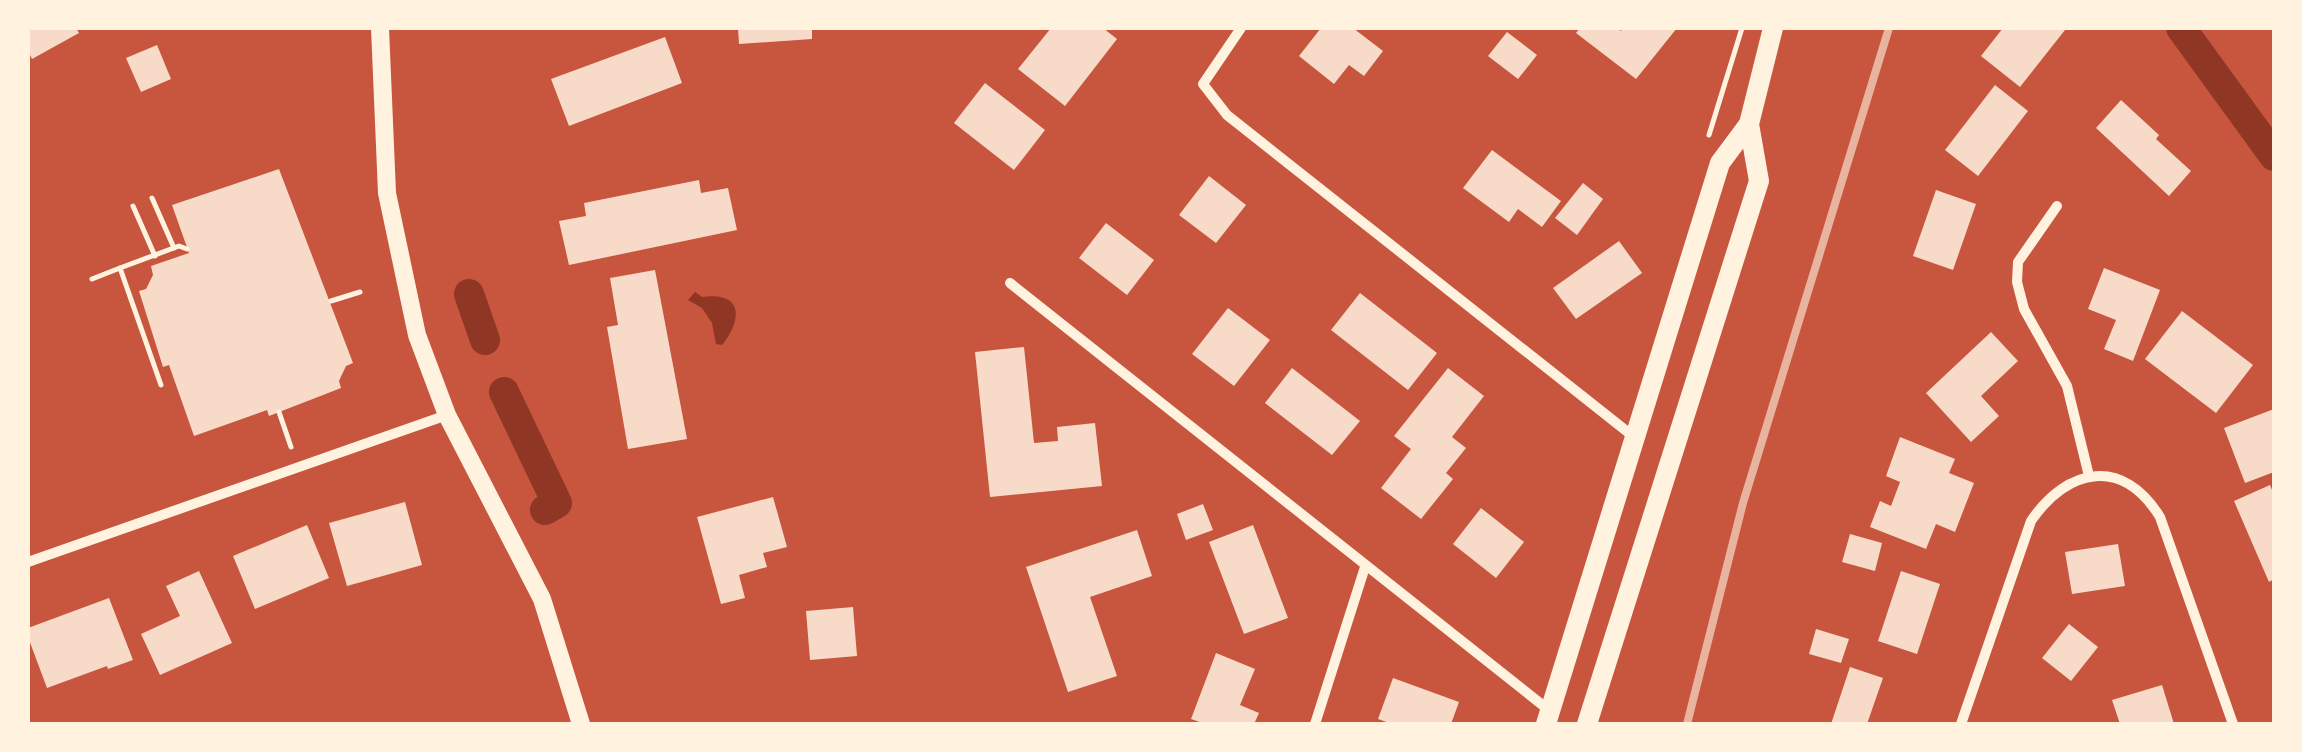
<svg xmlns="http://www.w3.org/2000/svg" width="2302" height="752" font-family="Ubuntu,sans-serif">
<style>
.water{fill:#8f3625}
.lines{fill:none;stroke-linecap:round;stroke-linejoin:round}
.canal{stroke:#8f3625;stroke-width:30}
.building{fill:#f7dbc8}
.path{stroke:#fff3e0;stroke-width:5}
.minor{stroke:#fff3e0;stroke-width:10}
.tertiary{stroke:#fff3e0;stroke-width:18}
.secondary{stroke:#fff3e0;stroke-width:20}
.rail{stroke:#e9b49f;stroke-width:8}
</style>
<rect width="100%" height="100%" fill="#c8553d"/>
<!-- water -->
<path class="water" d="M695,292L702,297C743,291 743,319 722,345L716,344L712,323L702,308L688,300Z"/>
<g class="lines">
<!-- canal -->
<g class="canal">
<polyline points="2181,28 2274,156"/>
<polyline points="469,294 485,340"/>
<polyline points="504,392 557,503 545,510"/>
</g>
</g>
<!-- building -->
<g class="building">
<polygon points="28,28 76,28 79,33 32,59 28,51"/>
<polygon points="738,28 812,28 812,39 739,44"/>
<polygon points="1051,28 1103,28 1117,39 1065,106 1018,69"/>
<polygon points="1321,28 1353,28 1383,51 1364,76 1349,65 1334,84 1299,56"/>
<polygon points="1580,28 1617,28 1621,31 1623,28 1677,28 1636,79 1576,33"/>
<polygon points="2003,28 2062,28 2065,30 2020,87 1981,56"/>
<polygon points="1507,32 1537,55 1518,79 1488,56"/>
<polygon points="665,37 682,83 569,126 551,79"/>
<polygon points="157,45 171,79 141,92 126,58"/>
<polygon points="985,83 1045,130 1014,170 954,123"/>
<polygon points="1995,85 2028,111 1978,176 1945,150"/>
<polygon points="2121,100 2159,135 2156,139 2191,171 2169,196 2096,128"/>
<polygon points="1492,150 1561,201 1542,227 1518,209 1509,222 1463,188"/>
<polygon points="279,169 353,363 346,366 339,381 341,388 269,416 267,410 194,436 169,365 163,367 139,291 146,289 153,275 151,266 189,253 172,205"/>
<polygon points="1209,176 1246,205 1216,243 1179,215"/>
<polygon points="699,180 701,193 728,188 737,230 569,265 559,221 586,216 584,203"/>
<polygon points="1583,183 1603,199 1577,235 1555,218"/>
<polygon points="1936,190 1976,204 1953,270 1913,256"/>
<polygon points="1106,223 1154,260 1127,295 1079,258"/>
<polygon points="1619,241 1642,273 1576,319 1553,288"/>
<polygon points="2104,268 2160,290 2133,361 2104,349 2116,320 2088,309"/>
<polygon points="655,270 687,439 628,449 607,327 618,325 610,278"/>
<polygon points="1360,293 1437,353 1408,390 1331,330"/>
<polygon points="1228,308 1270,340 1234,386 1192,354"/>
<polygon points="2182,311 2253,365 2216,413 2145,359"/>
<polygon points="1991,332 2018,361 1981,396 1999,416 1971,442 1926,393"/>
<polygon points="1024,347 1034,443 1058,441 1057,427 1095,423 1102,486 990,497 975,352"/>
<polygon points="1292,368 1360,421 1332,455 1265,403"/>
<polygon points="1448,368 1484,396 1452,437 1466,448 1446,473 1453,479 1421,519 1381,488 1411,449 1394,436"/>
<polygon points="2274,409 2274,472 2245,483 2224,428"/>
<polygon points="1900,437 1955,459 1949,473 1974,483 1955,532 1936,524 1926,549 1870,527 1880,501 1891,506 1900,482 1886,476"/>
<polygon points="2270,485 2274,495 2274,579 2269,582 2234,501"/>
<polygon points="773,497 787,547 763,553 767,567 739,575 745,598 721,604 697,517"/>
<polygon points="405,502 422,565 347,586 329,523"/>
<polygon points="1203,504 1213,530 1186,540 1177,514"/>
<polygon points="1481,508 1524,542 1496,578 1453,544"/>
<polygon points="307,525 329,578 255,609 233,556"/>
<polygon points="1253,525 1288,618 1244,634 1209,542"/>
<polygon points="1137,530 1152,576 1090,597 1117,676 1068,692 1026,567"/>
<polygon points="1850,534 1882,543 1875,571 1842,562"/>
<polygon points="2118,544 2125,586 2072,594 2065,552"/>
<polygon points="199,571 232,643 160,675 141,634 180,616 166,586"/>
<polygon points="1901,571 1940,584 1917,654 1878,641"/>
<polygon points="109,598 133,660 108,669 107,666 47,688 28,637 28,628"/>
<polygon points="853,607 857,656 810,660 806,611"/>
<polygon points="2069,624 2098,647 2071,681 2042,658"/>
<polygon points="1816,629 1849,639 1841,663 1809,654"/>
<polygon points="1216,653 1255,669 1240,705 1259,713 1254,724 1205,724 1191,719"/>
<polygon points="1850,667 1883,678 1867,724 1831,724"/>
<polygon points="1393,678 1459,702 1451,724 1392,724 1378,719"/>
<polygon points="2162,685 2174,724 2120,724 2112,700"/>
</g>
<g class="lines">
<!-- path -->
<g class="path">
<polyline points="1709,135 1742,28"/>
<polyline points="152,198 174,248"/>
<polyline points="133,206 155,256"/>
<polyline points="92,279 120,268"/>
<polyline points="331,301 360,292"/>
<polyline points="161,385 120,268 179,246 187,249"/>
<polyline points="279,412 291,447"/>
</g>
<!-- minor -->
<g class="minor">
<polyline points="1241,28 1203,84 1227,115 1634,437"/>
<polyline points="2057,206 2018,262 2017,282 2024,309 2067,386 2089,476"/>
<polyline points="1010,283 1550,711"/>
<polyline points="28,562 447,415"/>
<polyline points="1315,724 1365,567"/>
<path d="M1961,724L2031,521C2068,467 2123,457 2160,517L2233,724"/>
</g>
<!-- tertiary -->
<polyline class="tertiary" points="380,28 387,193 417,335 447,415 542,599 581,724"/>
<!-- secondary -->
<g class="secondary">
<polyline points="1546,724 1720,163 1749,124"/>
<polyline points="1587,724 1759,181 1749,124 1773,28"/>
</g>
<!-- rail -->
<polyline class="rail" points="1687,724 1743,503 1889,28"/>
</g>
<!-- border -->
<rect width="2302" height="752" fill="none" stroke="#fff3e0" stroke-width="60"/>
</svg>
